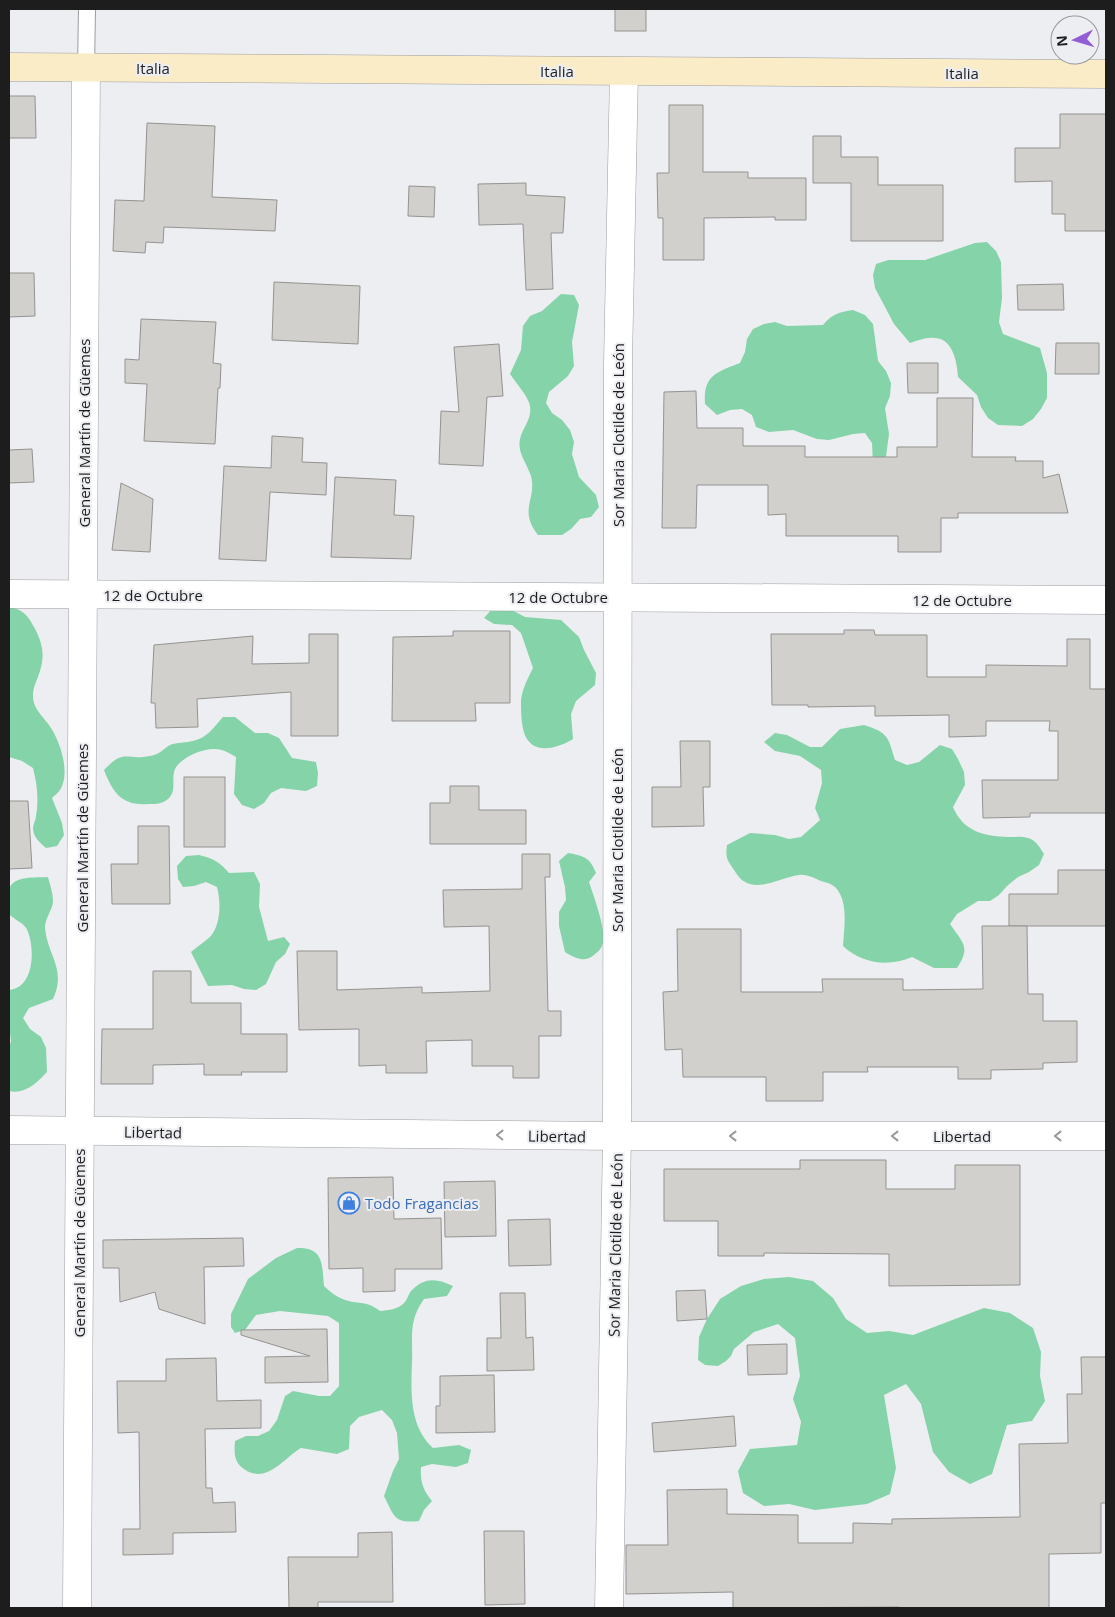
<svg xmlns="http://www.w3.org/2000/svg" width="1115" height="1617" font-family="'Open Sans',sans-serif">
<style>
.forest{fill:#85d3a8}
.building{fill:#d2d0cd;stroke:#959390}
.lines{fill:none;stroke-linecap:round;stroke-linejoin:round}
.lane-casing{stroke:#9c9da0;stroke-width:18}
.street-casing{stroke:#9c9da0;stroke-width:29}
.secondary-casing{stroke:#9c9da0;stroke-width:29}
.lane{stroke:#fff;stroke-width:16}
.street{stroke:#fff;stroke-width:28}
.secondary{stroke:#fbecc8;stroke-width:28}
.oneway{stroke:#99999a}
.labels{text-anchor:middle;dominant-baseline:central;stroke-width:4;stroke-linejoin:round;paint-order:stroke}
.street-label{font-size:15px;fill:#1d1d1e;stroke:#edeef2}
.shop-label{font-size:15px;fill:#366cbe;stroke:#edeef2;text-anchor:start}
</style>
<rect width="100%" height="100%" fill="#edeef2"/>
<!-- forest -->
<g class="forest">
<path d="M987,242L996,251L1001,262L1002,298L999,322L1003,334L1040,348L1047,373V398L1041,409L1033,419L1022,426L998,425L988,418L981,407L977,395L958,377C957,362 953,338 934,338C926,337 917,341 910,343L894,324L875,288L873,275L876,264L888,260H925L975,243Z"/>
<path d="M561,294L574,295L579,305L572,342L574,366L568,376L549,392L546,403L552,413L562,420L570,430L574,442L572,454L579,477L596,495L599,507L591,517L580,519L571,529L562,535H538C518,509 537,500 531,476C527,463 517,453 520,439C523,426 532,420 530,406C528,396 516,383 510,374L521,350L523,326L530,316L542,311Z"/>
<path d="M853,310L865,315L873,324L878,361L886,371L891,383L890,396L885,408L889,434L884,472L873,466L872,443L865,433L853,434L829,440L817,439L793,430L769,432L756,427L752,415L742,409L730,410L717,415L705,404C703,375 717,372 740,363L745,352L747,339L753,329L764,324L775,322L787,326L823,325C832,314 839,312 853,310Z"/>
<path d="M504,606L525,617L561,620L579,637L584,650L596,673L595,685L576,701L571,714L573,739C560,747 537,755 527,739C521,730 521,711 521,701C522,689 528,678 533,668L521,633L512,625L494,624L484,618L492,609Z"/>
<path d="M9,607C23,610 27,614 34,627C41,640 45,652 41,667C38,681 30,689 34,703C37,712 44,718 49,725C60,740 71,773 60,790C58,793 54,796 52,798L62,823L64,835L57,846L46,848C40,843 33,837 33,828C33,824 36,820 36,816C39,800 37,783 33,768L22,761L9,757Z"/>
<path d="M223,717H235L255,733H268L279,738L292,758L316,762L318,773L317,786L306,791L281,788L271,793L264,803L254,809L242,805L234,794L236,757C229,753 223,749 215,749C202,748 177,759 174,772C172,781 176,791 169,798C163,804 157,804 148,804C122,806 113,793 104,770C125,748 125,761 150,756C160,754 162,750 170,745C177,742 186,743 193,741C207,738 214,727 223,717Z"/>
<path d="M864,725C889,733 888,737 895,760L907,765L919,762L940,745L952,749L958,759L964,772L965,785L953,807C963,831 983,836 1008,837C1014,837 1022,836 1028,838C1036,840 1040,848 1044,854L1039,865L1029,872L1018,877L1007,886L999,895L990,901H978L957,914L950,924C963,943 971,947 957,968H934L912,957C889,967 862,964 843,946C844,928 849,901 835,887C832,884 825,882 821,881C814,878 806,874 799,875C778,878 751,897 736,873C728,860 725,860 727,845L750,833L775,835L789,839L801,837L820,820L815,808L822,783L821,770L800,756L775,751L764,742L775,733L787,735L810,747H822L840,729Z"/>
<path d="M568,853C585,856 590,858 596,873L589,882C593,894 607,932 603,943C602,948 598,952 594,955C584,963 575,958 565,952L559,926V912L566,900L565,887L559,861Z"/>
<path d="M199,855C212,858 220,862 229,873L254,872L260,884L259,907L268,941L284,937L290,944L285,954L276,962L266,984L256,990L244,989L232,985L208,986L191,952C197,947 204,942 210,937C221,925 221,902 217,887L206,882L194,886L183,887L178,879L177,866L186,856Z"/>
<path d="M48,877C50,885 53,893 53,901C53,909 45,918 45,927C47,955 67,969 53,999L29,1008L23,1018L30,1029L41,1037L46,1048L47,1072C37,1083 24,1095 9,1091V1048L11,1041L9,1026V990C34,988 35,950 28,932C25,922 15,921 9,914C9,907 7,897 9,890C12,875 37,878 48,877Z"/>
<path d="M297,1248C324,1247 322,1265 324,1286C330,1292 337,1297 345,1300C361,1305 365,1300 380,1311C388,1310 396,1310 403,1304C407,1301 408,1295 411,1291C424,1277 437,1278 453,1286L447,1296L424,1299C408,1322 413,1336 412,1361C411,1392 409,1426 433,1448L459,1445L471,1450L468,1463L456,1467L432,1464L421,1467C420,1481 423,1490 432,1501L424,1510L419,1521C394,1524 394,1516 384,1496L393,1471L399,1459L397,1433L392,1420L382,1410L359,1417L350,1426L349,1449L337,1454L301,1448C284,1458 266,1485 244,1469C234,1462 234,1453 235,1441L246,1436H258L269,1431L277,1420L285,1396L293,1391L319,1396H330L339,1386V1323L328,1316L280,1311L256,1315L245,1330L235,1333L231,1327V1314L248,1279L276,1258Z"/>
<polygon points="789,1277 813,1281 833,1298 846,1319 867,1333 889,1331 913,1335 984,1308 1010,1313 1033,1328 1041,1352 1040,1376 1045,1401 1032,1421 1007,1425 992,1474 970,1484 949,1472 933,1452 921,1404 906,1384 884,1395 896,1468 890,1494 867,1504 815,1510 789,1504 764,1506 743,1493 738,1471 750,1449 797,1445 801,1422 793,1399 800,1376 795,1338 778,1324 754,1332 734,1349 731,1356 726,1361 718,1366 705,1365 698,1360 699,1337 707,1319 720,1299 741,1286 764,1279"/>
</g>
<!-- building -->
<g class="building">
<rect x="615" y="9" width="31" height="22"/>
<polygon points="9,96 35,96 36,138 9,138"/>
<polygon points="669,105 703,105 703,172 748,172 748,178 806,178 806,220 775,220 775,217 704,218 704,260 663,260 663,218 658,218 657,173 669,173"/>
<polygon points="1060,114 1106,114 1106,231 1065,231 1065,214 1052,214 1052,181 1015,182 1015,148 1060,148"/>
<polygon points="147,123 215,126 212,197 277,200 275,231 164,227 163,243 146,242 145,253 113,251 115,200 144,201"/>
<polygon points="813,136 841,136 841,157 878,157 878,185 943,185 943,241 851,241 851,183 813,183"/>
<polygon points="526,183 526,195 565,197 563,233 551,233 553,289 526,290 523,224 479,225 478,184"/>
<polygon points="409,186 435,187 434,217 408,216"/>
<polygon points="9,273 34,273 35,316 9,317"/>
<polygon points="274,282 360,286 358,344 272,340"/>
<polygon points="1063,284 1064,310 1018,310 1017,285"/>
<polygon points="141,319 216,322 213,363 221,364 220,388 218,388 215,444 144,441 147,384 125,383 125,359 139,360"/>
<polygon points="1056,343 1099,343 1099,374 1055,374"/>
<polygon points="499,344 503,396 487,397 483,466 439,464 441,411 459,412 454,347"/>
<polygon points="907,363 938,363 938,393 908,393"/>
<polygon points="696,391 697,428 743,428 743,446 805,446 805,457 897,457 897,447 937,447 937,398 973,398 972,457 1016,457 1015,461 1043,461 1043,478 1059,474 1068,513 958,513 958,518 941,518 941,552 898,552 898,536 786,536 786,514 768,515 768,485 697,485 696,528 662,528 664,392"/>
<polygon points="272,436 303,438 302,462 327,463 326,495 270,492 266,561 219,559 224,466 271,468"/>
<polygon points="32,449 34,482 9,483 9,450"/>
<polygon points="335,477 396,480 394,515 414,516 411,559 331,557"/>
<polygon points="121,483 153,499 150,552 112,550"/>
<polygon points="844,630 874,630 875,635 927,635 927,677 986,677 986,665 1067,666 1067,639 1090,639 1090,689 1106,689 1106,813 1030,813 1030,817 983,818 982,780 1058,780 1058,731 1049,731 1050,721 986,721 986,736 949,737 949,715 875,716 875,706 808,707 808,705 772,705 771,634 844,634"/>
<polygon points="453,631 510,631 510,703 475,703 476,721 392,721 393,637 453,636"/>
<polygon points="309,634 338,634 338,736 291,736 291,692 197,699 198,727 156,728 155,703 151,703 154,645 253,636 252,664 309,663"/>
<polygon points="680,741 710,741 710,787 703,787 704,826 652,827 652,787 681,787"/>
<rect x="184" y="777" width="41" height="70"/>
<polygon points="450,786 479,786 479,810 526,810 526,844 430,844 430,803 450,803"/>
<polygon points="9,801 28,801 32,868 9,869"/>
<polygon points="138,826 169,826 170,904 112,904 111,864 138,864"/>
<polygon points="522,854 550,854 550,877 545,877 548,1011 561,1011 561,1036 539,1036 539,1078 513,1078 513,1066 472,1066 472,1040 426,1041 427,1073 386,1073 386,1065 359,1066 359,1029 299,1030 297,951 337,951 337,990 422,987 422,993 490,991 489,926 444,927 443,890 522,889"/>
<polygon points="1058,870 1106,870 1106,926 1009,926 1009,894 1058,894"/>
<polygon points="982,926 1027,926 1028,994 1043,994 1043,1021 1077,1021 1077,1062 1043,1063 1043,1069 991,1070 991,1079 958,1079 958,1067 867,1067 868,1072 823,1072 823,1101 766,1101 766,1077 683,1077 682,1049 665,1050 663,992 678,991 677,929 741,929 741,992 823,992 822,979 903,979 903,990 983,989"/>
<polygon points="153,971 191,971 191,1003 241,1003 241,1034 287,1034 287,1072 241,1072 242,1075 204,1075 204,1064 153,1065 153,1084 101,1084 102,1029 153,1029"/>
<polygon points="800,1160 886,1160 886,1189 955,1189 955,1165 1020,1165 1020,1285 889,1286 889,1254 764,1253 764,1256 718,1256 718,1221 664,1221 664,1169 800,1169"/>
<polygon points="393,1177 394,1219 441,1218 442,1269 395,1269 395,1291 363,1292 363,1268 329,1269 328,1178"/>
<polygon points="495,1181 496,1236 445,1237 444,1182"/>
<polygon points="550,1219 551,1265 509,1266 508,1220"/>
<polygon points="243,1238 244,1266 204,1267 205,1324 159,1309 155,1292 120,1302 119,1268 103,1268 103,1240"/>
<polygon points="705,1290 707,1319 677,1321 676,1291"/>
<polygon points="500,1293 525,1293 526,1338 533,1337 534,1370 487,1371 487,1338 501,1338"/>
<polygon points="327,1329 328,1382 265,1383 265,1357 310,1356 241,1335 241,1330"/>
<polygon points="787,1344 787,1374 748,1375 747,1345"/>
<polygon points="1081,1357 1106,1357 1106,1503 1101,1503 1101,1553 1049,1554 1049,1608 899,1608 899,1607 733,1608 733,1592 626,1594 626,1545 668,1545 667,1490 727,1489 727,1514 798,1515 798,1543 853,1543 853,1523 892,1524 892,1519 1020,1517 1019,1444 1068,1443 1067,1394 1082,1394"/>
<polygon points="216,1358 217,1401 261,1400 261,1428 205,1429 206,1488 212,1488 213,1503 235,1502 236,1532 173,1533 173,1554 123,1555 123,1529 140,1529 139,1432 118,1433 117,1381 166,1381 166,1359"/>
<polygon points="494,1375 495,1432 436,1433 436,1406 440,1406 440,1376"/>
<polygon points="734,1416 736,1446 654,1452 652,1423"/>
<polygon points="484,1531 524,1531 525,1604 485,1605"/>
<polygon points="392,1532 393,1602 318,1602 318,1608 289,1608 288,1557 358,1557 358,1533"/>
</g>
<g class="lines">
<!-- lane casing -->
<g class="lane-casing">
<polyline id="lane" points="86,68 87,9"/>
</g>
<!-- street casing -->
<g class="street-casing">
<g id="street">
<polyline points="9,594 1106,600"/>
<polyline points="9,1130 617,1136 1106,1136"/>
<polyline points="77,1608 86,68"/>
<polyline points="609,1608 617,1136 618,362 624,72"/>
</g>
</g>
<!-- secondary casing -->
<g class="secondary-casing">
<polyline id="secondary" points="9,67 1106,74"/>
</g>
<!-- lane -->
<use href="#lane" class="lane"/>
<!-- street -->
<use href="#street" class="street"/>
<!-- secondary -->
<use href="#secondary" class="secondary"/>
</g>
<!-- one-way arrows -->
<defs><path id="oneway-chevron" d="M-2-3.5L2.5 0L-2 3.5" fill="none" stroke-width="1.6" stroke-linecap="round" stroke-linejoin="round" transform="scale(1.25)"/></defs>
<g class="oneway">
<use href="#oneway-chevron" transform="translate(500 1135) rotate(-179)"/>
<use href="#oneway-chevron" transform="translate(733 1136) rotate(180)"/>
<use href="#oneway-chevron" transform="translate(895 1136) rotate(180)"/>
<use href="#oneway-chevron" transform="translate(1058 1136) rotate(180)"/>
</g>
<!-- icons -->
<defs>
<g id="shop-ring" transform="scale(1.125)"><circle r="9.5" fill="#edeef2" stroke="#3f7fe0" stroke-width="1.5"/><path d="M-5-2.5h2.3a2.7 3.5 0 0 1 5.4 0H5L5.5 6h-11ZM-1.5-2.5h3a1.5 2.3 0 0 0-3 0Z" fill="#3f7fe0"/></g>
</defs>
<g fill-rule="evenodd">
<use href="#shop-ring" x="349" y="1203"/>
</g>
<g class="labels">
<!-- street labels -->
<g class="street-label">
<text x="153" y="68">Italia</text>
<text x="557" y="71">Italia</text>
<text x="962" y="73">Italia</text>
<text transform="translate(84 433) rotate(-90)">General Martín de Güemes</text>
<text transform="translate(618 435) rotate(-90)">Sor Maria Clotilde de León</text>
<text x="153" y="595">12 de Octubre</text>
<text x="558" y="597">12 de Octubre</text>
<text x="962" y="600">12 de Octubre</text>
<text transform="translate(82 838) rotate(-90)">General Martín de Güemes</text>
<text transform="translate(617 840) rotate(-90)">Sor Maria Clotilde de León</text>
<text transform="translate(153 1132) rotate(1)">Libertad</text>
<text transform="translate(557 1136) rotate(1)">Libertad</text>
<text x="962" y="1136">Libertad</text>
<text transform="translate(79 1243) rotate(-90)">General Martín de Güemes</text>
<text transform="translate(615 1245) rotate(-89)">Sor Maria Clotilde de León</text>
</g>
<!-- shop labels -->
<g class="shop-label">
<text x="365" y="1203">Todo Fragancias</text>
</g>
</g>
<!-- border -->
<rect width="1115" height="1617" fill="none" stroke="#1d1d1e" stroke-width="20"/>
<!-- north arrow -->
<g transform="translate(1075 40) rotate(265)"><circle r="24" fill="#edeef2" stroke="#9a9a9d"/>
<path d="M0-4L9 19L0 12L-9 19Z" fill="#925dd5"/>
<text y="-8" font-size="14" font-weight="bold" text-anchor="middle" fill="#1d1d1e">N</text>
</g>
</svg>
